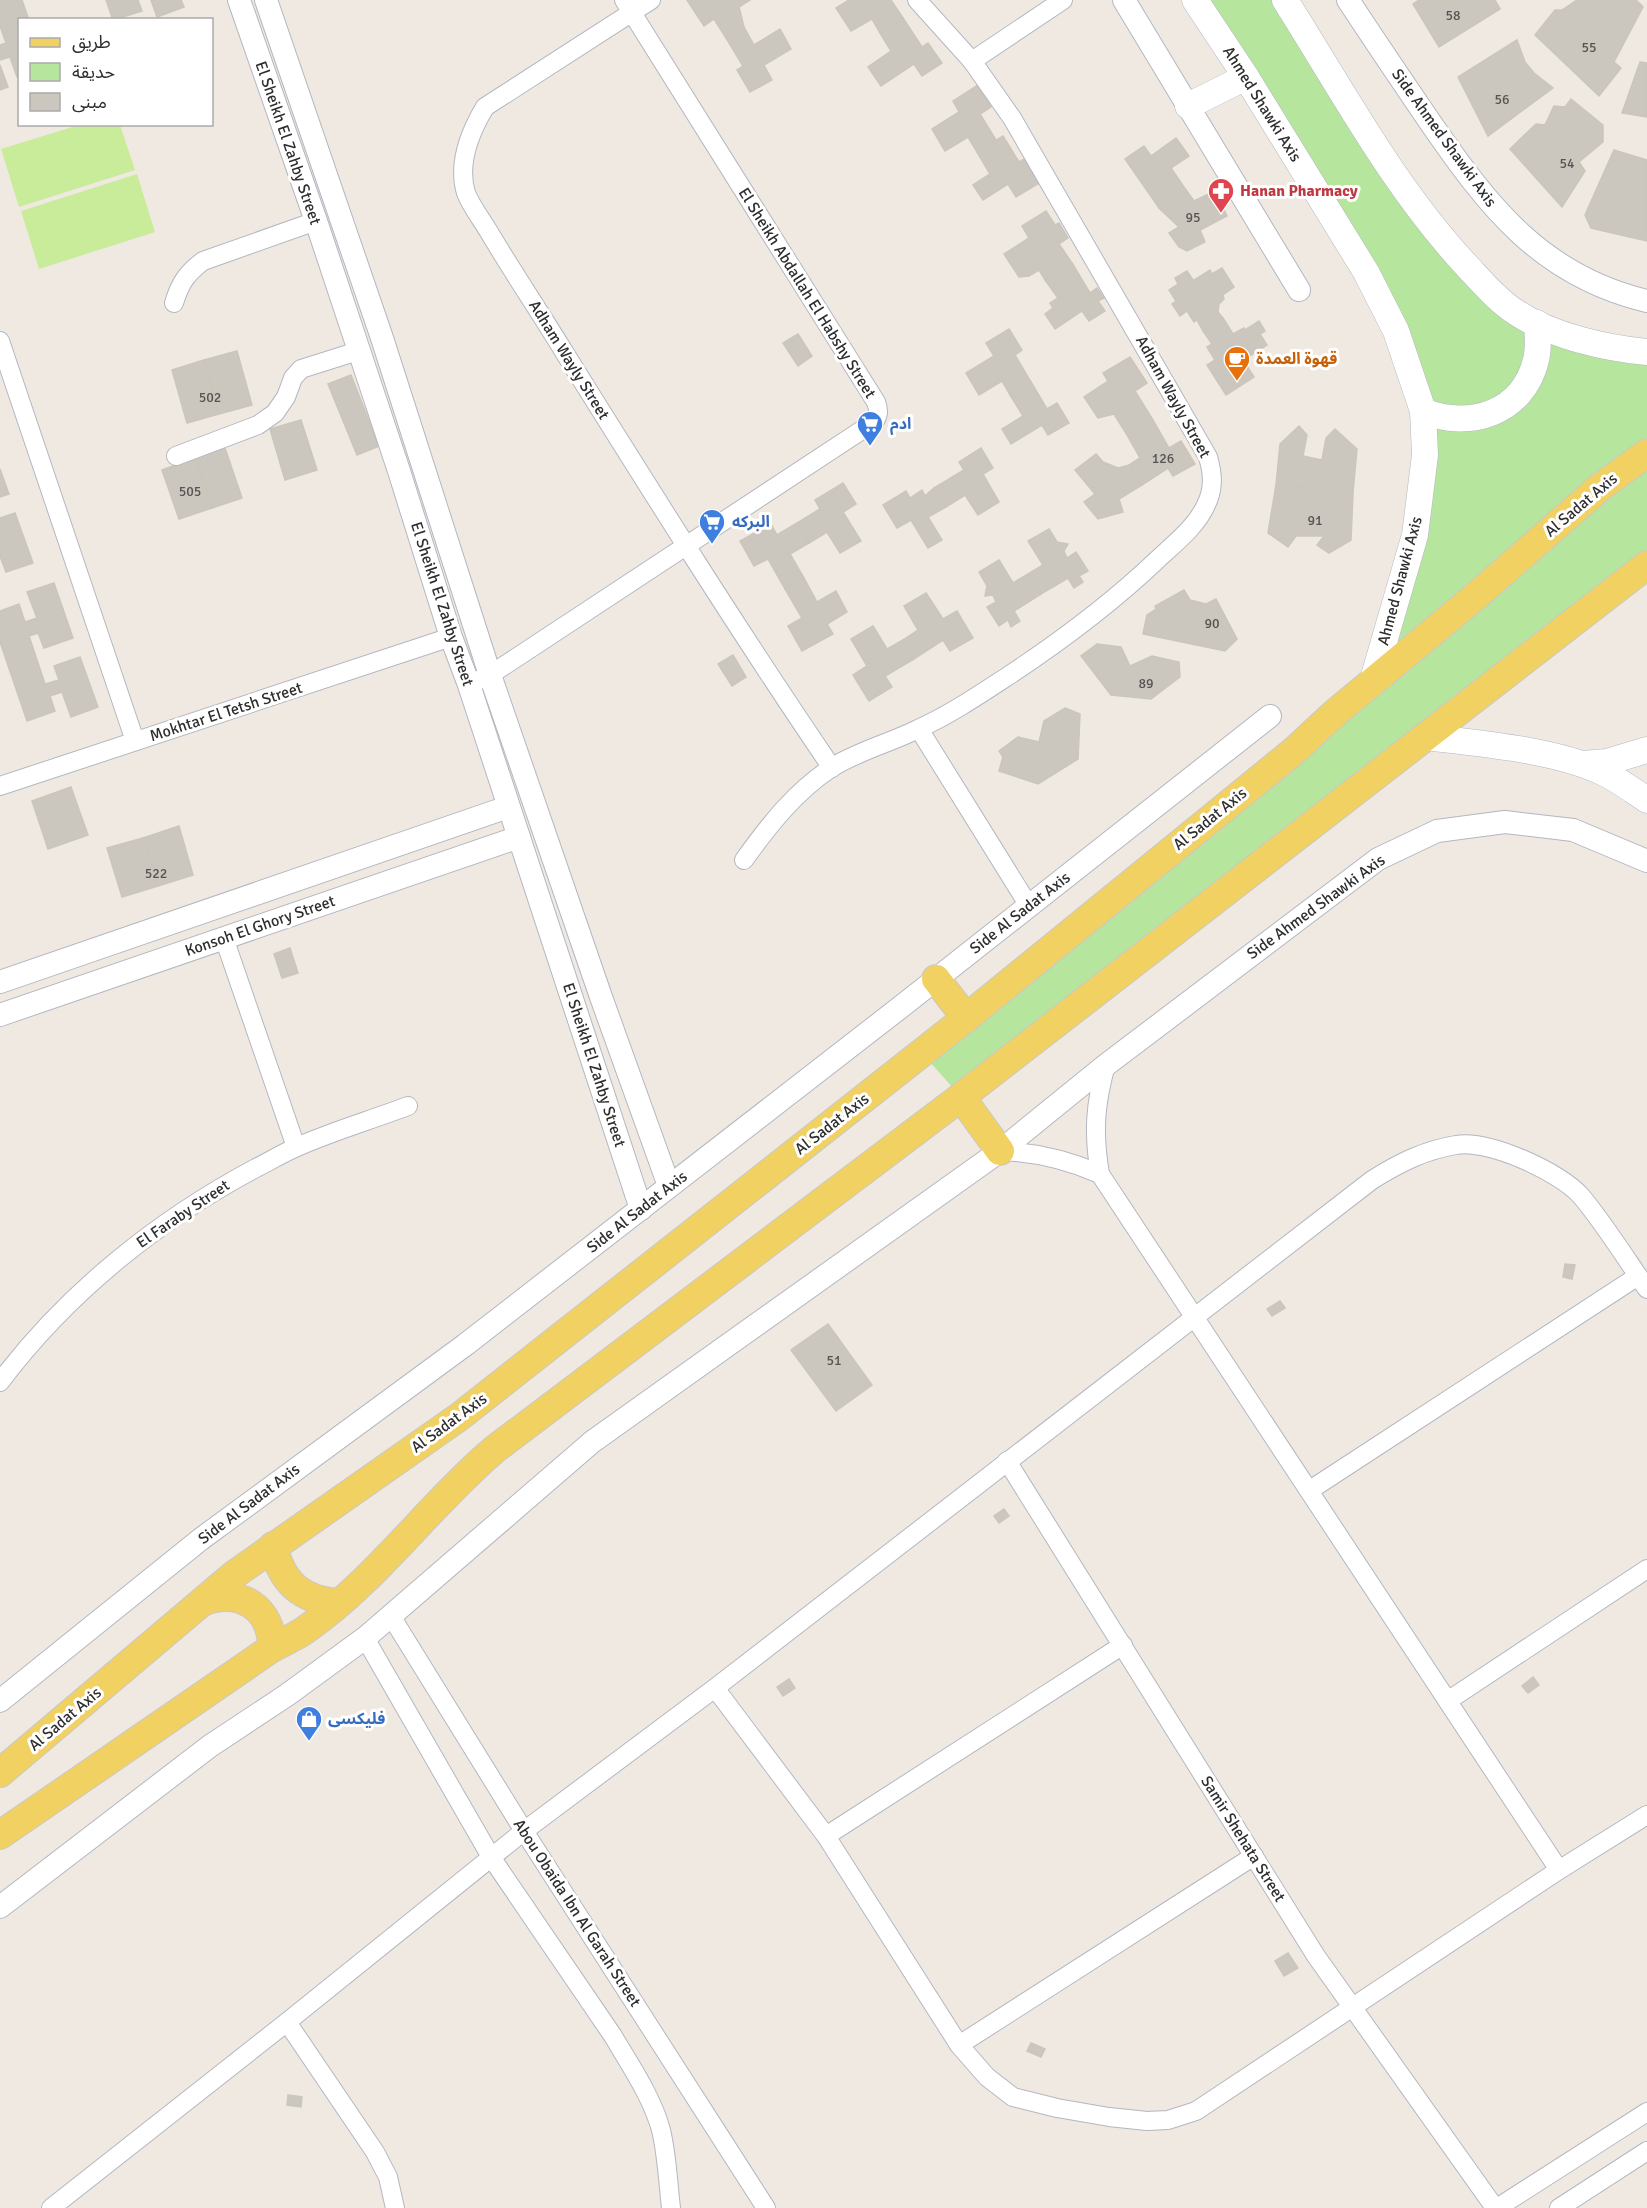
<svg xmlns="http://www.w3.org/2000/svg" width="1647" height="2208" font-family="Signika,'Noto Sans Arabic',sans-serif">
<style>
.green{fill:#b6e59e}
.pitch{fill:#c9ec9a}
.building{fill:#cbc7bf;stroke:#cbc5ba;stroke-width:1.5}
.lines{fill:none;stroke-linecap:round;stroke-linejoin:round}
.minor-casing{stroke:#b4b7c1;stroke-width:20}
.tertiary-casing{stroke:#b4b7c1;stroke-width:24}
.secondary-casing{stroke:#b4b7c1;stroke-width:27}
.primary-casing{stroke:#c9c9c9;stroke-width:30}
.minor{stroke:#fff;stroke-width:18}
.tertiary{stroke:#fff;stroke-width:22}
.secondary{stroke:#fff;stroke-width:26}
.primary{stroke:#f2d163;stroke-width:28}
.labels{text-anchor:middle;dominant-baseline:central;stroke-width:6;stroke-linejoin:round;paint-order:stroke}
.number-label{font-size:14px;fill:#555452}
.street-label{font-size:16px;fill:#2e2e2e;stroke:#fff}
.health-label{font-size:16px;font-weight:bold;fill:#be3a42;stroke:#fff;text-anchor:start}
.food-label{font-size:16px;font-weight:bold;fill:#c56008;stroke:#fff;text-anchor:start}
.shop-label{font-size:16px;font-weight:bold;fill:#366cbe;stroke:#fff;text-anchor:start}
</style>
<rect width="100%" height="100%" fill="#efe9e1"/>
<!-- green -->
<polygon class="green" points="1195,0 1285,0 1379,151 1517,313 1647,352 1647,565 961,1097 922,1053 1372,683 1423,478 1403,354"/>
<!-- pitch -->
<g class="pitch">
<polygon points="79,125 120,125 135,170 19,207 1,149"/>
<polygon points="137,174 155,232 39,269 21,211"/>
</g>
<!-- building -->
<g class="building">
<polygon points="0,0 22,0 29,20 20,20 20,77 17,77 10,57 0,60 0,45 6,43 0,26"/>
<polygon points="106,0 138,0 142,11 113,20"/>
<polygon points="151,0 181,0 184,7 157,17"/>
<polygon points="687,0 750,0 739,7 744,27 726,38 714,19 704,26"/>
<polygon points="849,0 891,0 903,18 880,33 872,19 851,31 836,8"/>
<polygon points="1419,0 1495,0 1500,9 1439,47 1413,4"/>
<polygon points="1577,0 1636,0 1643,7 1614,62 1621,68 1599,96 1535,35 1555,10 1562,10"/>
<polygon points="903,18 922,47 928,43 942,63 922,76 914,64 881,86 868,67 891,51 880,33"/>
<polygon points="744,27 754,45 780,29 791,49 764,65 772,80 750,92 737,70 743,66 726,38"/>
<polygon points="1517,40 1525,62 1534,73 1553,88 1488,136 1458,77"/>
<polygon points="1640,62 1647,63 1647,117 1622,113"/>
<polygon points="0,65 8,87 0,90"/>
<polygon points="978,85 991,107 980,114 996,140 977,152 968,137 945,151 932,129 959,112 953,101"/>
<polygon points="1571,99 1603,125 1603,142 1579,162 1585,171 1562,207 1510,149 1536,124 1545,125 1554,106 1565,107"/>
<polygon points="1003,136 1019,162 1026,158 1041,182 1016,197 1008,184 983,200 973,185 990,174 977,152"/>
<polygon points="1176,138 1189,156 1171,168 1186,190 1159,208 1125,159 1144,146 1151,156"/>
<polygon points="1614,150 1647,160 1647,241 1591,228 1585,215"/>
<polygon points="1186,190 1194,201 1215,191 1227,216 1200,230 1205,242 1187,251 1179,247 1169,233 1179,227 1159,208"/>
<polygon points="1046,211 1055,225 1059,223 1068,238 1059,244 1072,263 1045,280 1039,270 1029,276 1019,277 1004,254 1029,238 1022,226"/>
<polygon points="1072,263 1090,293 1097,288 1104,298 1098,301 1105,311 1089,321 1082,311 1055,329 1045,314 1053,308 1050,303 1058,298 1045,280"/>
<polygon points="1222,268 1234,287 1223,295 1224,299 1219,304 1218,312 1223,318 1203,331 1197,320 1194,322 1187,311 1180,316 1172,304 1176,301 1169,290 1178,284 1175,278 1187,271 1195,283 1194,280 1210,270 1212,274"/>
<polygon points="1223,318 1233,334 1244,328 1245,330 1259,321 1265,331 1260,334 1267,345 1243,360 1254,377 1226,395 1207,365 1215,360 1207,347 1212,344 1203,331"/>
<polygon points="1009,329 1022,350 1015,355 1031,382 1010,395 1002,381 979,395 966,373 994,356 986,343"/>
<polygon points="798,334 812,356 798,366 783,343"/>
<polygon points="237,351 252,405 219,414 204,360"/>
<polygon points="1130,357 1147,383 1135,391 1153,420 1127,435 1114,414 1098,418 1084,397 1108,381 1103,373"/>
<polygon points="204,360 219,414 187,423 172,370"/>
<polygon points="351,375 379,446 357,455 328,384"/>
<polygon points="1031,382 1047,409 1057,403 1069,423 1048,435 1042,425 1011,444 1002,429 1023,416 1010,395"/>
<polygon points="301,420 317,470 285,480 270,429"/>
<polygon points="1153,420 1169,448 1181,441 1195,464 1173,476 1168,468 1142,485 1129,465 1140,458 1127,435"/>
<polygon points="1299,426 1307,435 1303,456 1322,460 1326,438 1335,429 1357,449 1353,492 1276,485 1280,444"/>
<polygon points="225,448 242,498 212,508 195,458"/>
<polygon points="981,448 993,468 983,474 999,502 978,515 965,495 946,507 934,488 964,470 959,462"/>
<polygon points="1096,454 1103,462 1118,468 1129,465 1142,485 1119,499 1123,512 1098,519 1084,502 1095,494 1075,470"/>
<polygon points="195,458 212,508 179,519 162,470"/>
<polygon points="0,469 9,494 0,497"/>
<polygon points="843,483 856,504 843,512 861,541 840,553 827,532 809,543 797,523 820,509 815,500"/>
<polygon points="1276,485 1353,492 1351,540 1329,553 1317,545 1324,536 1296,536 1288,547 1268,533"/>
<polygon points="934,488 946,507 928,517 942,540 928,548 911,520 897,528 883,505 906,491 910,498 922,490 925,496"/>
<polygon points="15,513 33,563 6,572 0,556 0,518"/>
<polygon points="797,523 809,543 790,554 804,578 785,589 768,559 754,566 740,541 771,524 777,535"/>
<polygon points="1049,529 1057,542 1068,544 1064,551 1067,558 1076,552 1088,571 1079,576 1083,582 1074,588 1068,578 1041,594 1028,574 1043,565 1028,541"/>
<polygon points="999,560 1013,583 1028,574 1041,594 1014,611 1020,621 1011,627 1008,620 999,626 987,607 996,602 993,595 985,596 987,586 979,572"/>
<polygon points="804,578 817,602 836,591 847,612 827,624 833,634 802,651 788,626 802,618 785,589"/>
<polygon points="54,583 73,638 44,648 38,633 29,636 45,684 59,680 54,666 80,657 98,707 71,717 62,692 50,696 55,711 27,721 0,642 0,611 19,604 25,622 37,618 27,592"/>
<polygon points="1184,590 1190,600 1206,604 1216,599 1237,639 1225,651 1143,634 1147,615 1156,609 1155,606"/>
<polygon points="926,593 943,619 957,611 973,638 950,651 943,640 914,659 903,640 918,630 904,606"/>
<polygon points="873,626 887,649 903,640 914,659 885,676 892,687 869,701 853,675 867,666 851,639"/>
<polygon points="1097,644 1121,647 1130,666 1152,656 1179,662 1180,677 1151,699 1111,695 1081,656"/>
<polygon points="733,655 746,677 732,686 718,664"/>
<polygon points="1065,708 1080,714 1078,759 1038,784 999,771 1003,757 999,751 1018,737 1039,742 1044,721"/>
<polygon points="71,787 88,835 48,849 32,801"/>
<polygon points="179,826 193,875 158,886 143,838"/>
<polygon points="143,838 158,886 122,897 107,848"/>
<polygon points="290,948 298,973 282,978 274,954"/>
<polygon points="1565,1264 1575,1265 1572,1279 1563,1277"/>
<polygon points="1280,1301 1285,1308 1272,1316 1267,1309"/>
<polygon points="828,1324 872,1385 836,1411 791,1350"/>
<polygon points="1004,1509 1009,1516 999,1523 994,1516"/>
<polygon points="1533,1677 1539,1685 1528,1693 1522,1686"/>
<polygon points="789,1679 795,1688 783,1696 777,1687"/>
<polygon points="1288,1953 1298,1968 1284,1976 1275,1961"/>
<polygon points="1031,2043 1045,2049 1041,2057 1027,2051"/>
<polygon points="288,2095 302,2097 301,2107 287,2105"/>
</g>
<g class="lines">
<!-- minor casing -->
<g class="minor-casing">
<g id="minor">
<path d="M651,0L485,107C470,132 457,163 466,193C471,206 482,220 489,232C514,274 541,314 566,355C653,494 740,633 832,768"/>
<polyline points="972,61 1063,0"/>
<path d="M174,303C180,283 187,273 203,261L316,221"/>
<polyline points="0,341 135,741"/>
<polyline points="176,456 258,425 275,413 286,397 293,378 301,369 358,351"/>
<path d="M479,680L490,675L874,422C879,415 879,410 876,402L624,0"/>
<polyline points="919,729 1029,906"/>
<polyline points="0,786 451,637"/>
<path d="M744,860C769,825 795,792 831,768C858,751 890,743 918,729C949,715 979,695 1008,676C1061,641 1112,603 1158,559C1175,543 1196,527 1206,505C1214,489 1213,474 1208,457L1012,118L972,61L917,0"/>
<polyline points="224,938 296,1147"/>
<path d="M1106,1065C1095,1104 1093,1133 1100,1174L1559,1870"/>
<path d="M1000,1151C1036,1152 1068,1160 1100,1174"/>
<path d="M0,1382C67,1293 158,1220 256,1168C270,1161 283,1153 297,1147C333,1131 371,1120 408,1106"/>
<polyline points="1007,1461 1316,1956 1495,2208"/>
<polyline points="1310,1490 1638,1276"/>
<polyline points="391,1616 524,1831 766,2208"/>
<path d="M365,1638L491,1857L613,2036C630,2065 652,2097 661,2130C667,2155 668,2182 671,2208"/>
<polyline points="715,1688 826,1836 959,2045 987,2077 1013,2097 1057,2108 1109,2117 1147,2121 1168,2120 1196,2111 1559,1870 1647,1815"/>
<polyline points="1449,1700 1647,1569"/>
<polyline points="826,1836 1123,1645"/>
<polyline points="287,2022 375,2152 388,2177 395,2208"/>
<polyline points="959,2045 1254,1856"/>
<path d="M51,2208L287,2022L524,1831L715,1688L1372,1180C1399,1163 1425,1150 1456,1145C1488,1139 1560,1172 1581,1196C1603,1222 1627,1260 1647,1289"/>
<polyline points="1497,2208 1647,2112"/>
<polyline points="1559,2208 1647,2151"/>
</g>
</g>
<!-- tertiary casing -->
<g class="tertiary-casing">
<g id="tertiary">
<polyline points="239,0 316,221 399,471 451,637 469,685 641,1209"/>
<polyline points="266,0 382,338 490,675 601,997 669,1186"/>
<polyline points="1124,0 1299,290"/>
<path d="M1348,0C1375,41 1402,81 1430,122C1488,206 1541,276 1647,301"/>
<polyline points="0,982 508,807"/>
<polyline points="0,1015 519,837"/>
<polyline points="0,1701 201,1539 465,1345 902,1006 1270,716"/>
<polyline points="0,1907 210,1746 287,1695 365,1638 592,1442 1000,1151 1106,1065 1378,859 1437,831 1505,822 1573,830 1647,861"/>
</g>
</g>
<!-- secondary casing -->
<g class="secondary-casing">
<g id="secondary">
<polyline points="1195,0 1246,77 1366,272 1396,331 1423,411 1425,455 1415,535 1372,683"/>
<path d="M1285,0C1342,90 1394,188 1467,266C1482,282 1498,301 1517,313C1552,336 1605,348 1647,352"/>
<polyline points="1188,106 1246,77"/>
<path d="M1423,411C1470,430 1523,413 1536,360C1539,348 1538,335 1537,323"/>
<path d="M1427,737C1481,744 1550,749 1600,771C1616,778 1632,790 1647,800"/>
<polyline points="1582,764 1607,762 1647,750"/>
</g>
</g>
<!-- primary casing -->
<g class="primary-casing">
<g id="primary">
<polyline points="936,979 966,1018"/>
<polyline points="961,1097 1000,1151"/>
<path d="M273,1546C282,1583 301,1600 339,1603"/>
<path d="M204,1601C241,1588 272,1608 272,1648"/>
<polyline points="0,1773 235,1574 459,1417 966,1018 1294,751 1335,713 1477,595 1599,488 1647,453"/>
<path d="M0,1835L272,1648C283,1642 295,1637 305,1630C377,1580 428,1506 495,1449L961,1097L1647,565"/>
</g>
</g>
<!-- minor -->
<use href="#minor" class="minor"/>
<!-- tertiary -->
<use href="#tertiary" class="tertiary"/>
<!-- secondary -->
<use href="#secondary" class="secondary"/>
<!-- primary -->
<use href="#primary" class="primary"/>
</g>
<!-- icons -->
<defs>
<g id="pharmacy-pin" transform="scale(1.35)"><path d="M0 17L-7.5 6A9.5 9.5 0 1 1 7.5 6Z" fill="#e0444e" stroke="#fff"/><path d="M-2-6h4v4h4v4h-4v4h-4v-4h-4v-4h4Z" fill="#fff"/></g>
<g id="cafe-pin" transform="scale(1.35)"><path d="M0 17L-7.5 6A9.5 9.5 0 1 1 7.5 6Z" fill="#e8710a" stroke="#fff"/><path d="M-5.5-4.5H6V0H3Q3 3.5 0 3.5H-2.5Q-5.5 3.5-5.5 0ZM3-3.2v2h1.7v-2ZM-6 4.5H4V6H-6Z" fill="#fff"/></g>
<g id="supermarket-pin" transform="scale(1.35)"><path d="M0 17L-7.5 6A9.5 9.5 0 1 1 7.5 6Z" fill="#3f7fe0" stroke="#fff"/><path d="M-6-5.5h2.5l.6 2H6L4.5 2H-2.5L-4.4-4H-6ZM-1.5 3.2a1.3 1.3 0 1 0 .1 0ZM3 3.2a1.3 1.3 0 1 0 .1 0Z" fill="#fff"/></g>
<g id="shop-pin" transform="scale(1.35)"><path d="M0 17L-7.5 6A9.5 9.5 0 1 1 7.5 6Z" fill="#3f7fe0" stroke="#fff"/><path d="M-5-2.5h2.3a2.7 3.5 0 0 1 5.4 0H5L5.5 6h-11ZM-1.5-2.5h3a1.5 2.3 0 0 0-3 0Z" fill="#fff"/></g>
</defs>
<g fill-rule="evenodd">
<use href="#pharmacy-pin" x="1221" y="191"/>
<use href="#cafe-pin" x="1237" y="359"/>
<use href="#supermarket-pin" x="870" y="424"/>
<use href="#supermarket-pin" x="712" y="522"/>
<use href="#shop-pin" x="309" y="1719"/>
</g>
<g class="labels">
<!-- number labels -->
<g class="number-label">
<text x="1453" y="15">58</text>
<text x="1589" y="47">55</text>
<text x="1502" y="99">56</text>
<text x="1567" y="163">54</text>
<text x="1193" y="217">95</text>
<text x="210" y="397">502</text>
<text x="1163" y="458">126</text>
<text x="190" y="491">505</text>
<text x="1315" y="520">91</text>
<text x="1212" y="623">90</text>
<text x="1146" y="683">89</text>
<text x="156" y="873">522</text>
<text x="834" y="1360">51</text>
</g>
<!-- street labels -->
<g class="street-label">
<text transform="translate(1262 104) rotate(58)">Ahmed Shawki Axis</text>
<text transform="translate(1444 138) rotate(54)">Side Ahmed Shawki Axis</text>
<text transform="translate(288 143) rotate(71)">El Sheikh El Zahby Street</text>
<text transform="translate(807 293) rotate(58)">El Sheikh Abdallah El Habshy Street</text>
<text transform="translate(569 360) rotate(58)">Adham Wayly Street</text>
<text transform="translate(1173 397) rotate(61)">Adham Wayly Street</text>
<text transform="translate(1581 505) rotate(-40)">Al Sadat Axis</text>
<text transform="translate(1400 581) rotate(-75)">Ahmed Shawki Axis</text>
<text transform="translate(442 604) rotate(72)">El Sheikh El Zahby Street</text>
<text transform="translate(226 712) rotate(-18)">Mokhtar El Tetsh Street</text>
<text transform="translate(1210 819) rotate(-39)">Al Sadat Axis</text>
<text transform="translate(1316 907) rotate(-36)">Side Ahmed Shawki Axis</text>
<text transform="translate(1020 913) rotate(-38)">Side Al Sadat Axis</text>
<text transform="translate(260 926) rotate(-19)">Konsoh El Ghory Street</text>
<text transform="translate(594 1065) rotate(72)">El Sheikh El Zahby Street</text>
<text transform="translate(832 1124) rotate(-38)">Al Sadat Axis</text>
<text transform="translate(637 1212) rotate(-38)">Side Al Sadat Axis</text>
<text transform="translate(183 1214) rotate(-34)">El Faraby Street</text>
<text transform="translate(449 1423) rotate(-36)">Al Sadat Axis</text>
<text transform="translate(249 1504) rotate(-37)">Side Al Sadat Axis</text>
<text transform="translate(65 1719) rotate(-40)">Al Sadat Axis</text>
<text transform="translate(1243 1839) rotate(58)">Samir Shehata Street</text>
<text transform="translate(577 1913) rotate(57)">Abou Obaida Ibn Al Garah Street</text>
</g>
<!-- health labels -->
<g class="health-label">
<text x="1240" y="191">Hanan Pharmacy</text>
</g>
<!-- food labels -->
<g class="food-label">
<text x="1256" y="359">قهوة العمدة</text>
</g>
<!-- shop labels -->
<g class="shop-label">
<text x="890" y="424">ادم</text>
<text x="732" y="522">البركه</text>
<text x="328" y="1719">فليكسى</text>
</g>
</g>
<!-- legend -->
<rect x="18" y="18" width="195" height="108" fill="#ffffff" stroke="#ababab" stroke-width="1.5"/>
<rect x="30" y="38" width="30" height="9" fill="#f2d163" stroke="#ababab" stroke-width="1.5"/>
<text x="72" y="48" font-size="18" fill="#2e2e2e">طريق</text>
<rect x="30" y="63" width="30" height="18" fill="#b6e59e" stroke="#ababab" stroke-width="1.5"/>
<text x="72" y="78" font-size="18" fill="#2e2e2e">حديقة</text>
<rect x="30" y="93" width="30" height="18" fill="#cbc7bf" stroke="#ababab" stroke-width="1.5"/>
<text x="72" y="108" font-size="18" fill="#2e2e2e">مبنى</text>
</svg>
